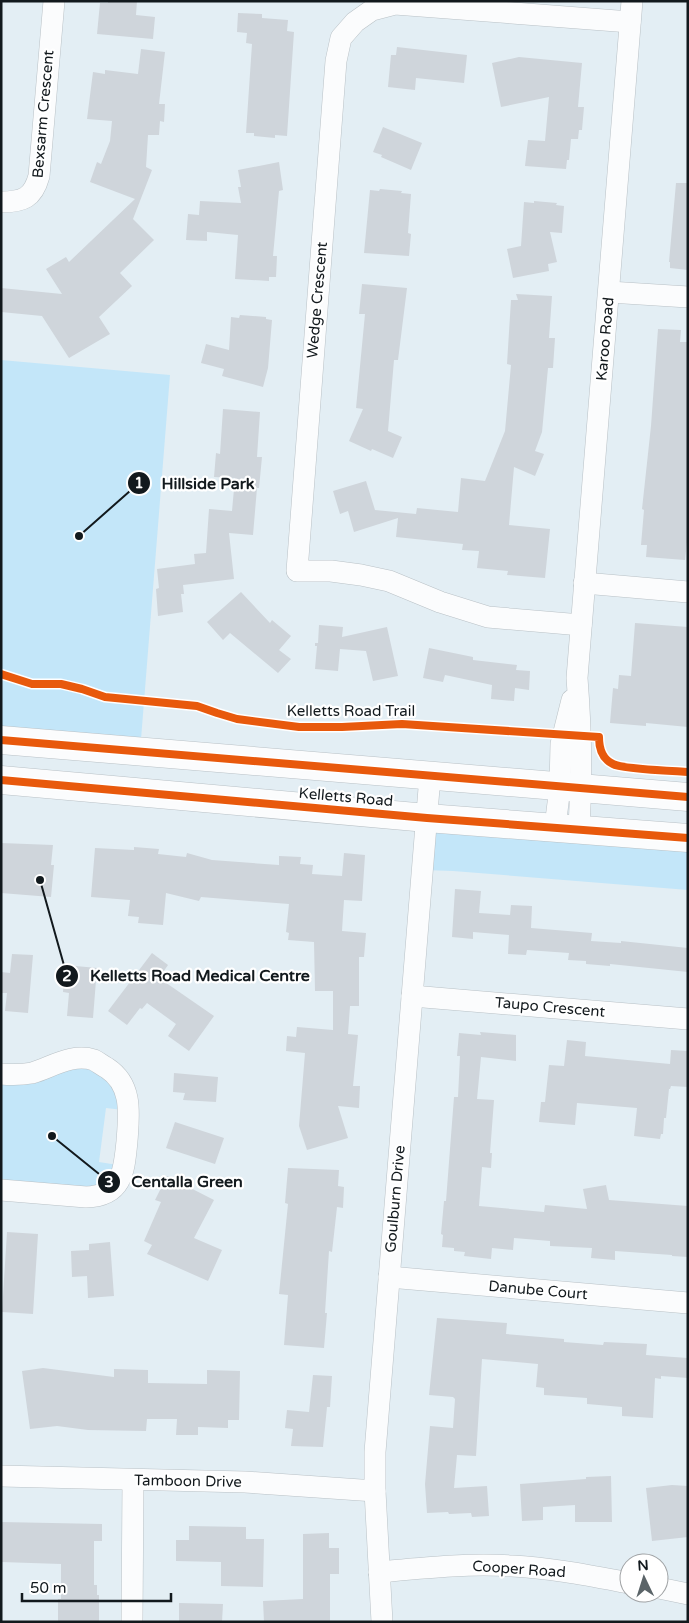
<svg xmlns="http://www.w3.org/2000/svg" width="689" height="1623" font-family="'Varela Round',sans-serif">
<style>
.green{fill:#c3e6f9}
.building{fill:#cfd5db}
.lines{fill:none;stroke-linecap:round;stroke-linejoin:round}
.minor-casing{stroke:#b9c1c6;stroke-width:22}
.primary-casing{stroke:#b9c1c6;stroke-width:29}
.minor{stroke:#fbfcfd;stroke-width:21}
.primary{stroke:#fbfcfd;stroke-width:28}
.cycleway-casing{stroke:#fff;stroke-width:11}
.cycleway{stroke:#e8590c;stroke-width:8}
.labels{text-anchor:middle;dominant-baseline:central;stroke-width:4.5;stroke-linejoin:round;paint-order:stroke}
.street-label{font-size:15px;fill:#12191d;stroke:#fff}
.leader{fill:none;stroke:#12191d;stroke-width:2}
.callout-dot{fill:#12191d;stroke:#fff;stroke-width:2}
.mark-label{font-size:15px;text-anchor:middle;font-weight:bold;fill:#fff}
.callout-label{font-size:16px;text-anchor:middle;font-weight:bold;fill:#12191d;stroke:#fff;stroke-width:4.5;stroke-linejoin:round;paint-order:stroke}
</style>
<rect width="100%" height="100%" fill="#e3eef4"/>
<!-- green -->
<g class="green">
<polygon points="1,360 170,375 140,752 1,740"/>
<polygon points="427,818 688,838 688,890 453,871 423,870"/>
<polygon points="84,1065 111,1080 123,1110 106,1108 99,1162 118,1165 116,1172 96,1190 1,1183 1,1081"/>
</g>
<!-- building -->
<g class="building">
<polygon points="108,1 137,1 136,15 155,17 153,39 97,34 100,3 108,3"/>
<polygon points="238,13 262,14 262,18 288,20 287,31 294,32 287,136 275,135 275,138 254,136 254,133 246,133 252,44 246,43 247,33 237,32"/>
<polygon points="397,47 467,55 464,83 416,78 415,90 388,87 391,55 396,55"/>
<polygon points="141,49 165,52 159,104 165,104 164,122 160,121 159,135 148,135 146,167 152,170 133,219 154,240 120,273 132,286 99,317 110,334 69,358 42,316 1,312 1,288 62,294 46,269 66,257 69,262 135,199 90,182 97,162 101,164 110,141 112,121 87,119 93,72 105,74 105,70 138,74"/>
<polygon points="519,57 582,63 578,107 584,107 582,130 579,130 578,139 571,139 569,160 567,160 566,169 525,166 528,140 545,141 549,97 501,107 492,63"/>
<polygon points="383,127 422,143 411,170 381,157 382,155 373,152"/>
<polygon points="279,162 283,190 279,191 273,256 277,256 276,277 269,277 269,281 235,279 238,235 207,232 207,241 186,240 188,214 199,215 200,201 241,203 238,187 241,187 238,170"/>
<polygon points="676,183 688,183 688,270 670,268 670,262 669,262"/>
<polygon points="380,189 402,191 401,193 411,194 408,233 411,234 409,256 364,253 370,190 379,191"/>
<polygon points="534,201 557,203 556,205 564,206 562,233 550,232 557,262 548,264 549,271 513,278 507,249 521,246 524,202 534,203"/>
<polygon points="362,284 407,288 398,360 394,360 388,431 402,437 393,458 372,449 371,451 349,441 363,409 356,408 365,314 359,314"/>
<polygon points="516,294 552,296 549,338 555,338 553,368 548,368 542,432 535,451 544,454 535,476 514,467 509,525 550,529 545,578 507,575 508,571 477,568 479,551 462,550 463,544 396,537 398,518 354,532 348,511 340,514 333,491 366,481 375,510 416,514 417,508 458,512 461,478 485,481 505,431 511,365 507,364 511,300 518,300"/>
<polygon points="240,315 266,317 266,319 272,320 268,368 263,387 222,376 224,369 201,363 206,344 229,350 231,317 239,318"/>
<polygon points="658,329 681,330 680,342 688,342 688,533 685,560 646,557 647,545 641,545 644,510 642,509 651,426"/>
<polygon points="223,409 260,412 257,457 262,457 259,488 257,488 253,535 229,533 234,579 183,585 184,594 181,594 183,612 158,616 156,589 159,588 157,569 195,564 194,554 206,553 209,509 232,511 235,478 214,477 216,453 220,454"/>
<polygon points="241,592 270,623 272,620 291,636 279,650 291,659 278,673 230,633 223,640 207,622"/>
<polygon points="635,623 688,627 688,727 646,723 646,726 610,723 613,688 618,689 619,675 631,676"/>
<polygon points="319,625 343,627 342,637 387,627 398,676 373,681 366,651 340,649 338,671 315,669 317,646 315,646 315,643 318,643"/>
<polygon points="429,648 473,657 473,660 517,665 516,670 530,671 529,690 515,688 514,701 491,699 492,685 445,675 443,682 423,678"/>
<polygon points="1,843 53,845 51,865 54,865 51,897 1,893"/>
<polygon points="134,847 159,849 158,854 186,857 187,853 212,860 279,865 279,856 301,857 300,864 313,865 312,874 342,876 344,853 365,855 362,901 344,900 342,931 366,933 364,957 359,957 359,1006 350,1006 348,1034 358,1035 353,1086 360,1086 359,1108 338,1106 348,1138 307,1150 299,1126 305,1053 286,1051 287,1036 296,1037 297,1027 333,1030 333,991 315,991 314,942 288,940 289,933 286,932 289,904 201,897 199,901 166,893 163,925 138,923 139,917 128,916 130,900 91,897 95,848 134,850"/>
<polygon points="455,889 481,891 479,913 510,915 511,905 532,906 531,928 592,933 591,941 621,943 621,941 688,948 688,972 610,964 610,966 586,964 586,961 568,960 569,953 527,950 526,955 508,954 509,935 473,932 473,939 452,937"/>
<polygon points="152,953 168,965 159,978 214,1016 189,1051 168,1036 176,1024 147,1003 142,1009 140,1008 127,1025 108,1011"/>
<polygon points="12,954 33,955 28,1013 5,1011 7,993 1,993 1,972 10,973"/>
<polygon points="65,965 97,968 93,1018 67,1016 69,993 63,992"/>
<polygon points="480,1032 516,1035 516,1061 481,1057 477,1099 494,1100 490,1153 492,1153 491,1168 482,1167 479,1206 544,1212 545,1205 587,1209 583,1189 606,1185 609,1200 688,1206 688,1257 672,1256 672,1255 615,1251 615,1260 591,1258 592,1248 550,1246 550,1241 514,1238 513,1250 492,1248 491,1259 464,1256 465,1252 454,1251 454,1248 442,1247 443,1235 441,1234 444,1201 446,1201 454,1097 458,1097 460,1056 457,1056 459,1033 481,1035"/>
<polygon points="567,1040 586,1042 585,1056 670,1064 671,1050 688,1051 688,1087 671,1086 670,1089 669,1089 666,1118 664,1118 663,1134 661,1134 660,1139 634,1136 637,1108 577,1103 575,1125 539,1122 541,1102 545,1102 549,1065 564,1066"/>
<polygon points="174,1073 218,1077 216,1102 183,1100 185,1093 173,1092"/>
<polygon points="175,1122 224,1138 215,1164 166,1148"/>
<polygon points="288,1168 339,1170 338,1186 344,1187 343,1208 337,1207 332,1252 329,1251 325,1313 327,1313 324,1348 284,1345 288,1295 279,1294 288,1204 285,1203"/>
<polygon points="167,1176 214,1200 194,1238 222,1250 208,1281 147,1254 152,1245 144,1241 161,1202 155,1200"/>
<polygon points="7,1232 38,1234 33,1314 2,1312"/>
<polygon points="110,1242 114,1296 88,1298 87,1276 72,1277 71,1251 89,1250 89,1244"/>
<polygon points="437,1318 507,1323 506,1334 564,1339 564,1342 603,1345 604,1342 647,1344 646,1355 688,1358 688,1378 661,1376 661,1379 655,1378 653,1418 622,1416 622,1407 587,1404 587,1398 544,1395 544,1388 536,1387 538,1364 482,1359 476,1456 457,1455 454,1488 487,1486 489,1516 472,1517 471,1513 449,1514 448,1512 427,1513 425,1484 430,1426 453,1428 455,1399 453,1397 429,1395"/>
<polygon points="43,1368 114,1377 114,1369 148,1370 148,1383 207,1384 207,1370 240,1371 239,1420 228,1420 228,1428 198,1427 198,1435 176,1435 177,1419 147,1419 146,1431 88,1430 57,1426 30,1429 22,1371"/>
<polygon points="313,1375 332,1376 330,1407 327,1407 323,1447 291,1446 293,1429 285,1428 287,1410 309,1412"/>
<polygon points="611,1476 612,1522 575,1522 575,1505 543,1507 543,1520 522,1521 520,1484 586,1479 586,1477"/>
<polygon points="672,1485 688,1486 688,1537 652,1541 646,1488"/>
<polygon points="1,1522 102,1524 102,1541 94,1541 94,1585 97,1585 97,1595 99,1595 99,1622 58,1622 58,1599 61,1599 61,1564 1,1562"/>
<polygon points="189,1526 246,1527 246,1539 264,1539 263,1587 221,1586 221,1562 176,1561 176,1540 189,1540"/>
<polygon points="329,1533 329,1548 339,1548 339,1574 330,1574 330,1622 264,1622 263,1601 303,1599 303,1534"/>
<polygon points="179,1603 223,1604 222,1622 179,1622"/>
</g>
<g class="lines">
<!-- minor casing -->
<g class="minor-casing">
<g id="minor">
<path d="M1,202C23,202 33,198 39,176L54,1"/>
<polyline points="609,292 688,297"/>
<polyline points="584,583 688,592"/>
<polyline points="581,625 488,617 440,602 389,581 361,575 331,571 297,571 336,61 341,38 355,22 372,10 395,4 630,22"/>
<polyline points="555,827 560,787 561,744 572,700"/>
<path d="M579,828C582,778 581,728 577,678L632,1"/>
<polyline points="412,996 688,1019"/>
<path d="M1,1074C12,1075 21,1075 32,1073C52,1067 72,1053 94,1060C98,1062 103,1066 107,1068C133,1085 129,1114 127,1141C124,1171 123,1196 86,1197L1,1190"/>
<polyline points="389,1277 688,1303"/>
<polyline points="1,1476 245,1482 375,1491"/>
<path d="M379,1572C423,1568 468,1563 512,1566C551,1568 591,1576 629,1583"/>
<polyline points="659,1588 688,1594"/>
<polyline points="132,1622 133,1480"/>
<polyline points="382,1622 375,1491 375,1452 430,776"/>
</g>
</g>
<!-- primary casing -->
<g class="primary-casing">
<g id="primary">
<polyline points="1,740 688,797"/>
<polyline points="1,780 427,818 688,838"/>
</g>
</g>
<!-- minor -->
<use href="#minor" class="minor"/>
<!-- primary -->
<use href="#primary" class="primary"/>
<!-- cycleway casing -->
<g class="cycleway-casing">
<g id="cycleway">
<path d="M1,674L32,684H61L82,689L105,697L197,706L217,713L237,719L299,727H342L402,724L599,737C599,749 602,759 613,764C621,769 674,771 688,772"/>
<polyline points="1,740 688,797"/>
<polyline points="1,780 427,818 688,838"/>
</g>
</g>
<!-- cycleway -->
<use href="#cycleway" class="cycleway"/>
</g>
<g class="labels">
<!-- street labels -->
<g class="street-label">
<text transform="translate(43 114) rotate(-85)">Bexsarm Crescent</text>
<text transform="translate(317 300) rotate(-85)">Wedge Crescent</text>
<text transform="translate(605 339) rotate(-85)">Karoo Road</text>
<text x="351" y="711">Kelletts Road Trail</text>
<text transform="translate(346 797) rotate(5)">Kelletts Road</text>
<text transform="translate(550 1007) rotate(5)">Taupo Crescent</text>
<text transform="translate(395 1199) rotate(-85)">Goulburn Drive</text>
<text transform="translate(538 1290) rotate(5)">Danube Court</text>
<text transform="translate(188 1481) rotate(1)">Tamboon Drive</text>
<text transform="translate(519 1569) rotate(4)">Cooper Road</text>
</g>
</g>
<!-- callouts -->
<path class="leader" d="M79 536L139 483M40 880L67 976M52 1136L109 1182"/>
<g class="callout-dot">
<circle cx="79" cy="536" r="5"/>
<circle cx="40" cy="880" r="5"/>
<circle cx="52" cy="1136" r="5"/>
<circle cx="139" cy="483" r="12"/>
<circle cx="67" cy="976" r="12"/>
<circle cx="109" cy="1182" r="12"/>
</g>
<g class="mark-label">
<text x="139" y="488">1</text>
<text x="67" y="981">2</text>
<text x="109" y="1187">3</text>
</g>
<g class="callout-label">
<text x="208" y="489">Hillside Park</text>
<text x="200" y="981">Kelletts Road Medical Centre</text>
<text x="187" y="1187">Centalla Green</text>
</g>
<!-- border -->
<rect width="689" height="1623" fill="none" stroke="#12191d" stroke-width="5"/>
<!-- north arrow -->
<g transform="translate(644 1578) rotate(356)"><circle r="24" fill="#ffffff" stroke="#a0a3a5"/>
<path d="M0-4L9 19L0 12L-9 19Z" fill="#5b6468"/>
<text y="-8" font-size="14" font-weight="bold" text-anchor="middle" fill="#12191d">N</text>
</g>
<!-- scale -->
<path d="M22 1593v8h149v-8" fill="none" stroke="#12191d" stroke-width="2.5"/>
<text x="30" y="1593" font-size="15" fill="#12191d" stroke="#ffffff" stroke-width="4" paint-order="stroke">50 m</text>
</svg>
